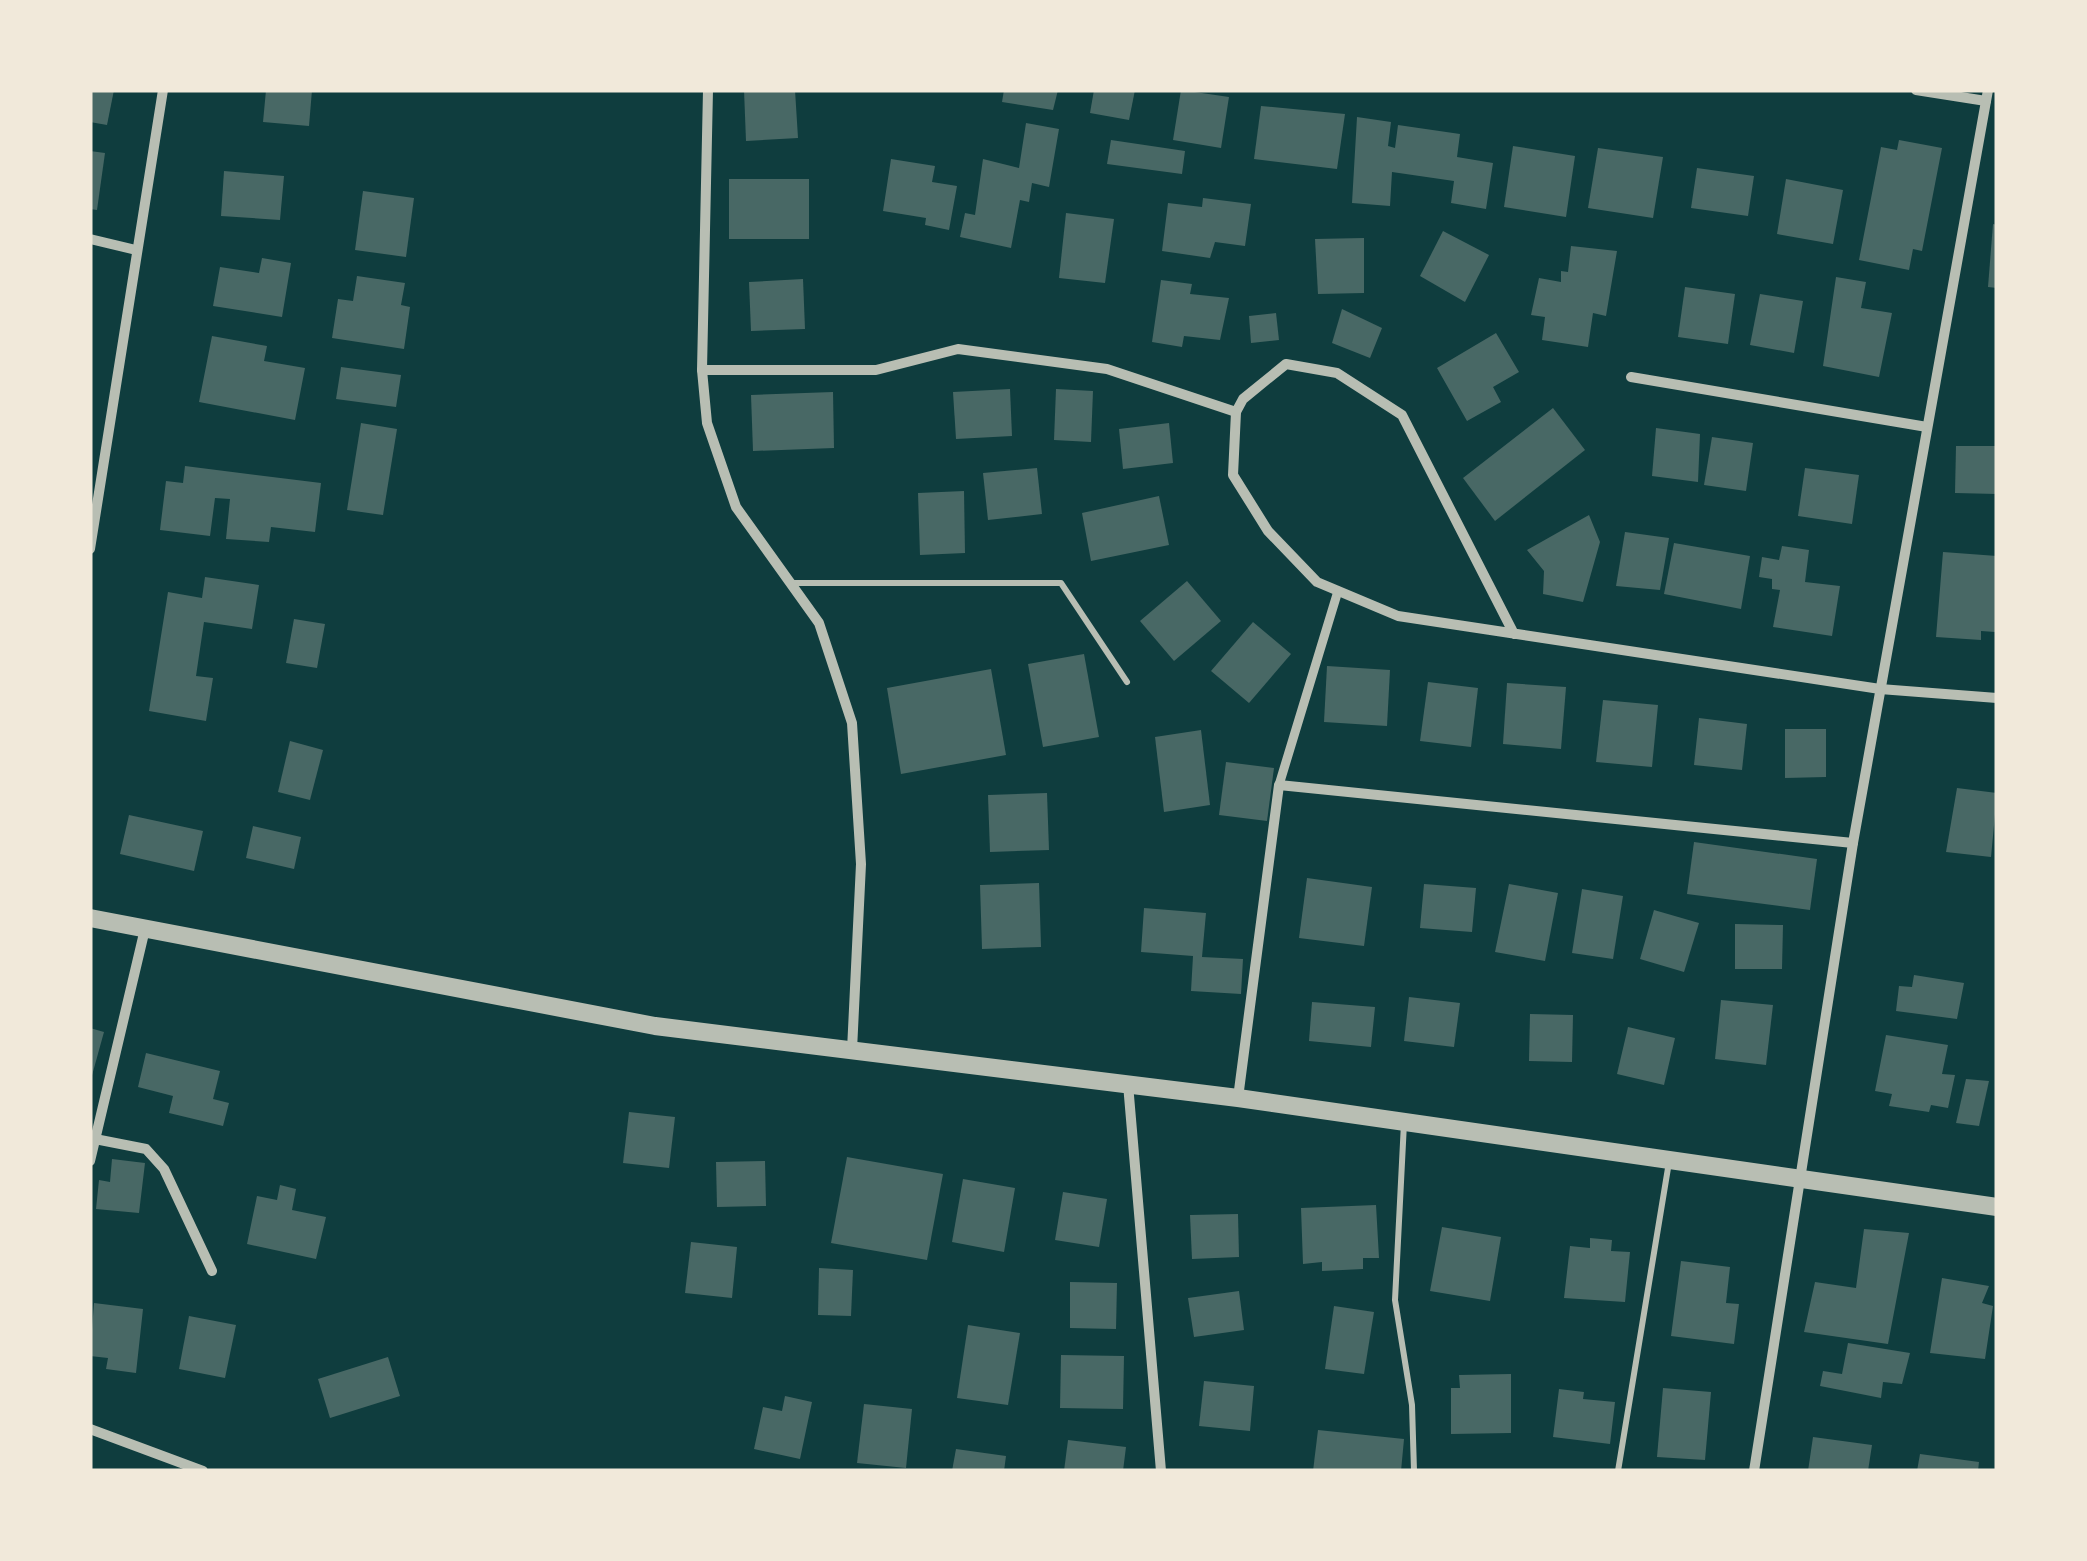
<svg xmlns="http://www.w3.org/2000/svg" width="2087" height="1561" font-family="Spectral,serif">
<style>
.building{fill:#486865}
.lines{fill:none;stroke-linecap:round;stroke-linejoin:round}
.service{stroke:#b8beb3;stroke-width:6}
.pedestrian{stroke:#b8beb3;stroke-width:9}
.minor{stroke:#b8beb3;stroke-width:10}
.tertiary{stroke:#b8beb3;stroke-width:18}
</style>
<rect width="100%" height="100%" fill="#0f3d3e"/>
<!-- building -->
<g class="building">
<polygon points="90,90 114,90 107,125 90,122"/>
<polygon points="266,90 312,90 309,126 263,122"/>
<polygon points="744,90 795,90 798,138 746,141"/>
<polygon points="1004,90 1058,90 1053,110 1002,102"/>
<polygon points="1094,90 1135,90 1129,120 1090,113"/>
<polygon points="1181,90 1229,97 1221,148 1173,140"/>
<polygon points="1261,106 1345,114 1337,169 1254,159"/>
<polygon points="1357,117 1391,122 1388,146 1395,148 1398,125 1460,134 1457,157 1493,163 1486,209 1451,203 1454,181 1392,172 1390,206 1352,203"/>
<polygon points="1026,123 1059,129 1049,187 1032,183 1029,202 1020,200 1011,248 960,237 965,213 975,215 983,159 1019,168"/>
<polygon points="1111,140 1185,151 1182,174 1107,164"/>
<polygon points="1899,140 1942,148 1922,251 1913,249 1909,270 1859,260 1881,147 1897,150"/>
<polygon points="1513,146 1575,156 1566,217 1504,207"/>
<polygon points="1598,148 1663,157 1653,218 1588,208"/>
<polygon points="90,151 105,153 97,210 90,209"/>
<polygon points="891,159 935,166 932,182 957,186 949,230 925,225 926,218 883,211"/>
<polygon points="1697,168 1754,176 1748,216 1691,208"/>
<polygon points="224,171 284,176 280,220 221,216"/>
<rect x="729" y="179" width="80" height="60"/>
<polygon points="1786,179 1843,190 1833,244 1777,234"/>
<polygon points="363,191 414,198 406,257 355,250"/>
<polygon points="1203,198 1251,204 1245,246 1215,242 1210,258 1162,251 1168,203 1202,207"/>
<polygon points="1066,213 1114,219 1105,283 1059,278"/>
<polygon points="1993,224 1997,225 1997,288 1988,287"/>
<polygon points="1443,231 1489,255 1465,302 1420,276"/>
<polygon points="1364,238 1364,293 1318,294 1315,239"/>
<polygon points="1571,246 1617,251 1606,316 1593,313 1588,347 1542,340 1545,317 1531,315 1539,278 1561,282 1561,271 1568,272"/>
<polygon points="262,258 291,263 282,317 213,306 220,267 259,273"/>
<polygon points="357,276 405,283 401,305 410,307 404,349 332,338 338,299 353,301"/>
<polygon points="1836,277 1866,282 1861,308 1892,313 1879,377 1823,366"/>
<polygon points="803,279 805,329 751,331 749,282"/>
<polygon points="1161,280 1192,284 1190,294 1229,298 1220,340 1184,336 1182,347 1152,342"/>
<polygon points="1685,287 1735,294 1728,344 1678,337"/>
<polygon points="1760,294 1803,301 1794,353 1750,345"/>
<polygon points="1342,309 1382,328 1370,358 1332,343"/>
<polygon points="1276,313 1279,340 1251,343 1249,316"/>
<polygon points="1496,333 1519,372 1493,387 1501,402 1467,421 1437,368"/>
<polygon points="212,336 267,346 264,361 305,368 295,420 199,402"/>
<polygon points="341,367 401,375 396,407 336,399"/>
<polygon points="1010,389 1012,436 956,439 953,392"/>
<polygon points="1056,389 1093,391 1091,442 1054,440"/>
<polygon points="833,392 834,448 753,451 751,395"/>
<polygon points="1553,408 1585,450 1495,521 1463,478"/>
<polygon points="361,423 397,429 383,515 347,510"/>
<polygon points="1169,423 1173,463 1123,469 1119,429"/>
<polygon points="1656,428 1700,434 1698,482 1652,476"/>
<polygon points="1712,437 1753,443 1746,491 1704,485"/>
<polygon points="1956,446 1997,446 1997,494 1955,493"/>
<polygon points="185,466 321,483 315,532 271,527 269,542 226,539 230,499 215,498 210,536 160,530 166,481 183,483"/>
<polygon points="1037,468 1042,514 988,520 983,473"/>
<polygon points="1805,468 1859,475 1852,524 1798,516"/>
<polygon points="964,491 965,553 920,555 918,493"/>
<polygon points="1159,496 1169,545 1091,561 1082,513"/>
<polygon points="1589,515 1600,542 1583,602 1543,594 1544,571 1527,550"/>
<polygon points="1625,532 1669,538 1660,590 1616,586"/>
<polygon points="1674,543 1750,556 1741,609 1664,594"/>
<polygon points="1782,546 1809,550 1805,582 1840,586 1832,636 1773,627 1780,590 1772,589 1772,579 1759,577 1762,557 1779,560"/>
<polygon points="1943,552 1997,556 1995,632 1981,631 1981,640 1936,637"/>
<polygon points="205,577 259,585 252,629 204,622 196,676 213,678 206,721 149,711 168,592 202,598"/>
<polygon points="1187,581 1221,621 1174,661 1140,621"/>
<polygon points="294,619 325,624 317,668 286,663"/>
<polygon points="1253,622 1291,654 1249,703 1211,671"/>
<polygon points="1084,654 1099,737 1043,747 1028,664"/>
<polygon points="1327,666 1390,670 1387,726 1324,722"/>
<polygon points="991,669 1006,755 901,774 887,688"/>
<polygon points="1428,682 1478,688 1471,747 1420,741"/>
<polygon points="1507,683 1566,687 1561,749 1503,744"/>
<polygon points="1603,700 1658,705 1652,767 1596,762"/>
<polygon points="1699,718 1747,724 1742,770 1694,765"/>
<polygon points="1785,729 1826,729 1826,777 1785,778"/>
<polygon points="1201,730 1210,805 1164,812 1155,737"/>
<polygon points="290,741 323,750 310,800 278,792"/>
<polygon points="1226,762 1274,768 1267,821 1219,815"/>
<polygon points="1957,788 1997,793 1991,857 1946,852"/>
<polygon points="1047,793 1049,850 990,852 988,795"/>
<polygon points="129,815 203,831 194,871 120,854"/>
<polygon points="253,826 301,837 294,869 246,858"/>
<polygon points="1694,842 1817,859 1810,910 1687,894"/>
<polygon points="1307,878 1372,887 1364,946 1299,938"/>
<polygon points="1039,883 1041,947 982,949 980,885"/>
<polygon points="1424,884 1476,888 1472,932 1420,928"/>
<polygon points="1509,884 1558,893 1545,961 1495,952"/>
<polygon points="1582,889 1623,896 1613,959 1572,953"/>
<polygon points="1144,908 1206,913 1202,957 1243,959 1241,994 1191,991 1193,956 1141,952"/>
<polygon points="1654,910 1699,923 1684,972 1640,959"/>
<polygon points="1735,924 1783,925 1782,969 1735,969"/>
<polygon points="1914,975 1964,983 1957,1019 1896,1011 1899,986 1912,987"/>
<polygon points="1409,997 1460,1003 1454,1047 1404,1041"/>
<polygon points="1721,1000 1773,1005 1766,1065 1715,1059"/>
<polygon points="1312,1002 1375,1007 1371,1047 1309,1041"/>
<polygon points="1530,1014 1573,1015 1572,1062 1529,1061"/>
<polygon points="1628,1027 1675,1038 1664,1085 1617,1074"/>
<polygon points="90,1028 104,1032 91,1079 90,1078"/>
<polygon points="1886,1035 1948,1045 1942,1074 1955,1075 1948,1108 1931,1105 1929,1112 1889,1106 1892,1094 1875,1091"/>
<polygon points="146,1053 220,1071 213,1099 229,1103 223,1126 169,1113 173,1096 138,1087"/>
<polygon points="1966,1079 1989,1081 1979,1126 1956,1123"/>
<polygon points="629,1112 675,1117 669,1168 623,1163"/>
<polygon points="847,1157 943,1174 927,1260 831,1243"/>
<polygon points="112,1159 145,1163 139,1213 96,1209 99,1180 110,1182"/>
<polygon points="765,1161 766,1206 717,1207 716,1162"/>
<polygon points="963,1179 1015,1188 1004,1252 952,1242"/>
<polygon points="280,1185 296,1189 292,1210 326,1217 316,1259 247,1244 257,1196 277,1200"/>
<polygon points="1063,1192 1107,1199 1099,1247 1055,1240"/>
<polygon points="1376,1205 1379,1258 1363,1258 1363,1269 1322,1271 1322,1262 1303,1264 1301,1208"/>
<polygon points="1238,1214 1239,1257 1192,1259 1190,1215"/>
<polygon points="1442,1227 1501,1237 1490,1301 1430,1291"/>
<polygon points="1864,1229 1909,1233 1888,1344 1804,1332 1815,1282 1856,1288"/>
<polygon points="1590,1238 1612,1240 1611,1251 1630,1252 1625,1302 1564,1298 1570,1246 1590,1248"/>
<polygon points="691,1242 737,1247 732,1298 685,1293"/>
<polygon points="1681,1261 1730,1267 1726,1303 1739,1304 1734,1344 1671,1336"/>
<polygon points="819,1268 853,1270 851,1316 818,1315"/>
<polygon points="1942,1278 1989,1286 1982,1303 1993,1306 1985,1359 1930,1353"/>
<polygon points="1070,1282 1117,1283 1116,1329 1070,1328"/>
<polygon points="1239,1291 1244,1330 1194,1337 1188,1298"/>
<polygon points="94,1303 143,1309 136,1373 106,1369 108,1358 90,1356"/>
<polygon points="1334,1306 1374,1312 1364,1374 1325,1369"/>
<polygon points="189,1316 236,1325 225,1378 179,1369"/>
<polygon points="968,1325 1020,1333 1008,1405 957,1398"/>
<polygon points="1848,1343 1910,1353 1902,1384 1883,1382 1881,1398 1820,1386 1823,1371 1842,1374"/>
<polygon points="1061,1355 1124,1356 1123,1409 1060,1408"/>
<polygon points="388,1357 400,1396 330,1418 318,1379"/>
<polygon points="1511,1374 1511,1433 1451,1434 1451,1388 1460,1388 1459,1375"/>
<polygon points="1204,1381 1254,1386 1250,1431 1199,1426"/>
<polygon points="1663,1388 1711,1392 1705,1460 1657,1457"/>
<polygon points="1559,1389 1584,1392 1583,1399 1615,1402 1610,1444 1553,1437"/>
<polygon points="785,1396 812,1402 800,1459 754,1449 763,1407 782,1411"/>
<polygon points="864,1404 912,1409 906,1468 857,1463"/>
<polygon points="1318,1430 1404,1439 1401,1471 1313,1471"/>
<polygon points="1813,1437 1872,1445 1868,1471 1808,1471"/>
<polygon points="1068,1440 1126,1447 1123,1471 1064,1471"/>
<polygon points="956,1449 1006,1456 1004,1471 952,1471"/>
<polygon points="1920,1454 1979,1462 1978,1471 1917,1471"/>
</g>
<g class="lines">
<!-- service -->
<g class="service">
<polyline points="791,583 1061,583 1127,682"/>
<polyline points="1404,1123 1395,1300 1412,1405 1414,1471"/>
<polyline points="1618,1471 1669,1162"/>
</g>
<!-- pedestrian -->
<polyline class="pedestrian" points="1279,785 1338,591"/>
<!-- minor -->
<g class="minor">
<polyline points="708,90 702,370 707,423 736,507 819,623 852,723 861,864 852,1050"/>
<polyline points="1916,90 1986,101"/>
<polyline points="90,239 136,250"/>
<polyline points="702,370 876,370 958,349 1107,369 1236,412"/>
<polyline points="1631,377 1927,427"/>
<polyline points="90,549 163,90"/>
<polyline points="1514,634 1402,415 1337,373 1286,364 1243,399 1236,412 1233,475 1268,531 1317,582 1398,616 1880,689 1997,698"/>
<polyline points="1128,1084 1161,1471"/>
<polyline points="1238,1098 1279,785 1853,843"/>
<polyline points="95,1139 146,1149 164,1169 212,1271"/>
<polyline points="90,1161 145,929"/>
<polyline points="90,1429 203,1471"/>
<polyline points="1754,1471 1853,843 1988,90"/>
</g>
<!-- tertiary -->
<polyline class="tertiary" points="90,918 655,1026 1238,1098 1997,1207"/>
</g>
<!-- border -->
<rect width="2087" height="1561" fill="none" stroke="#f1e9da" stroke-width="185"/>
</svg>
